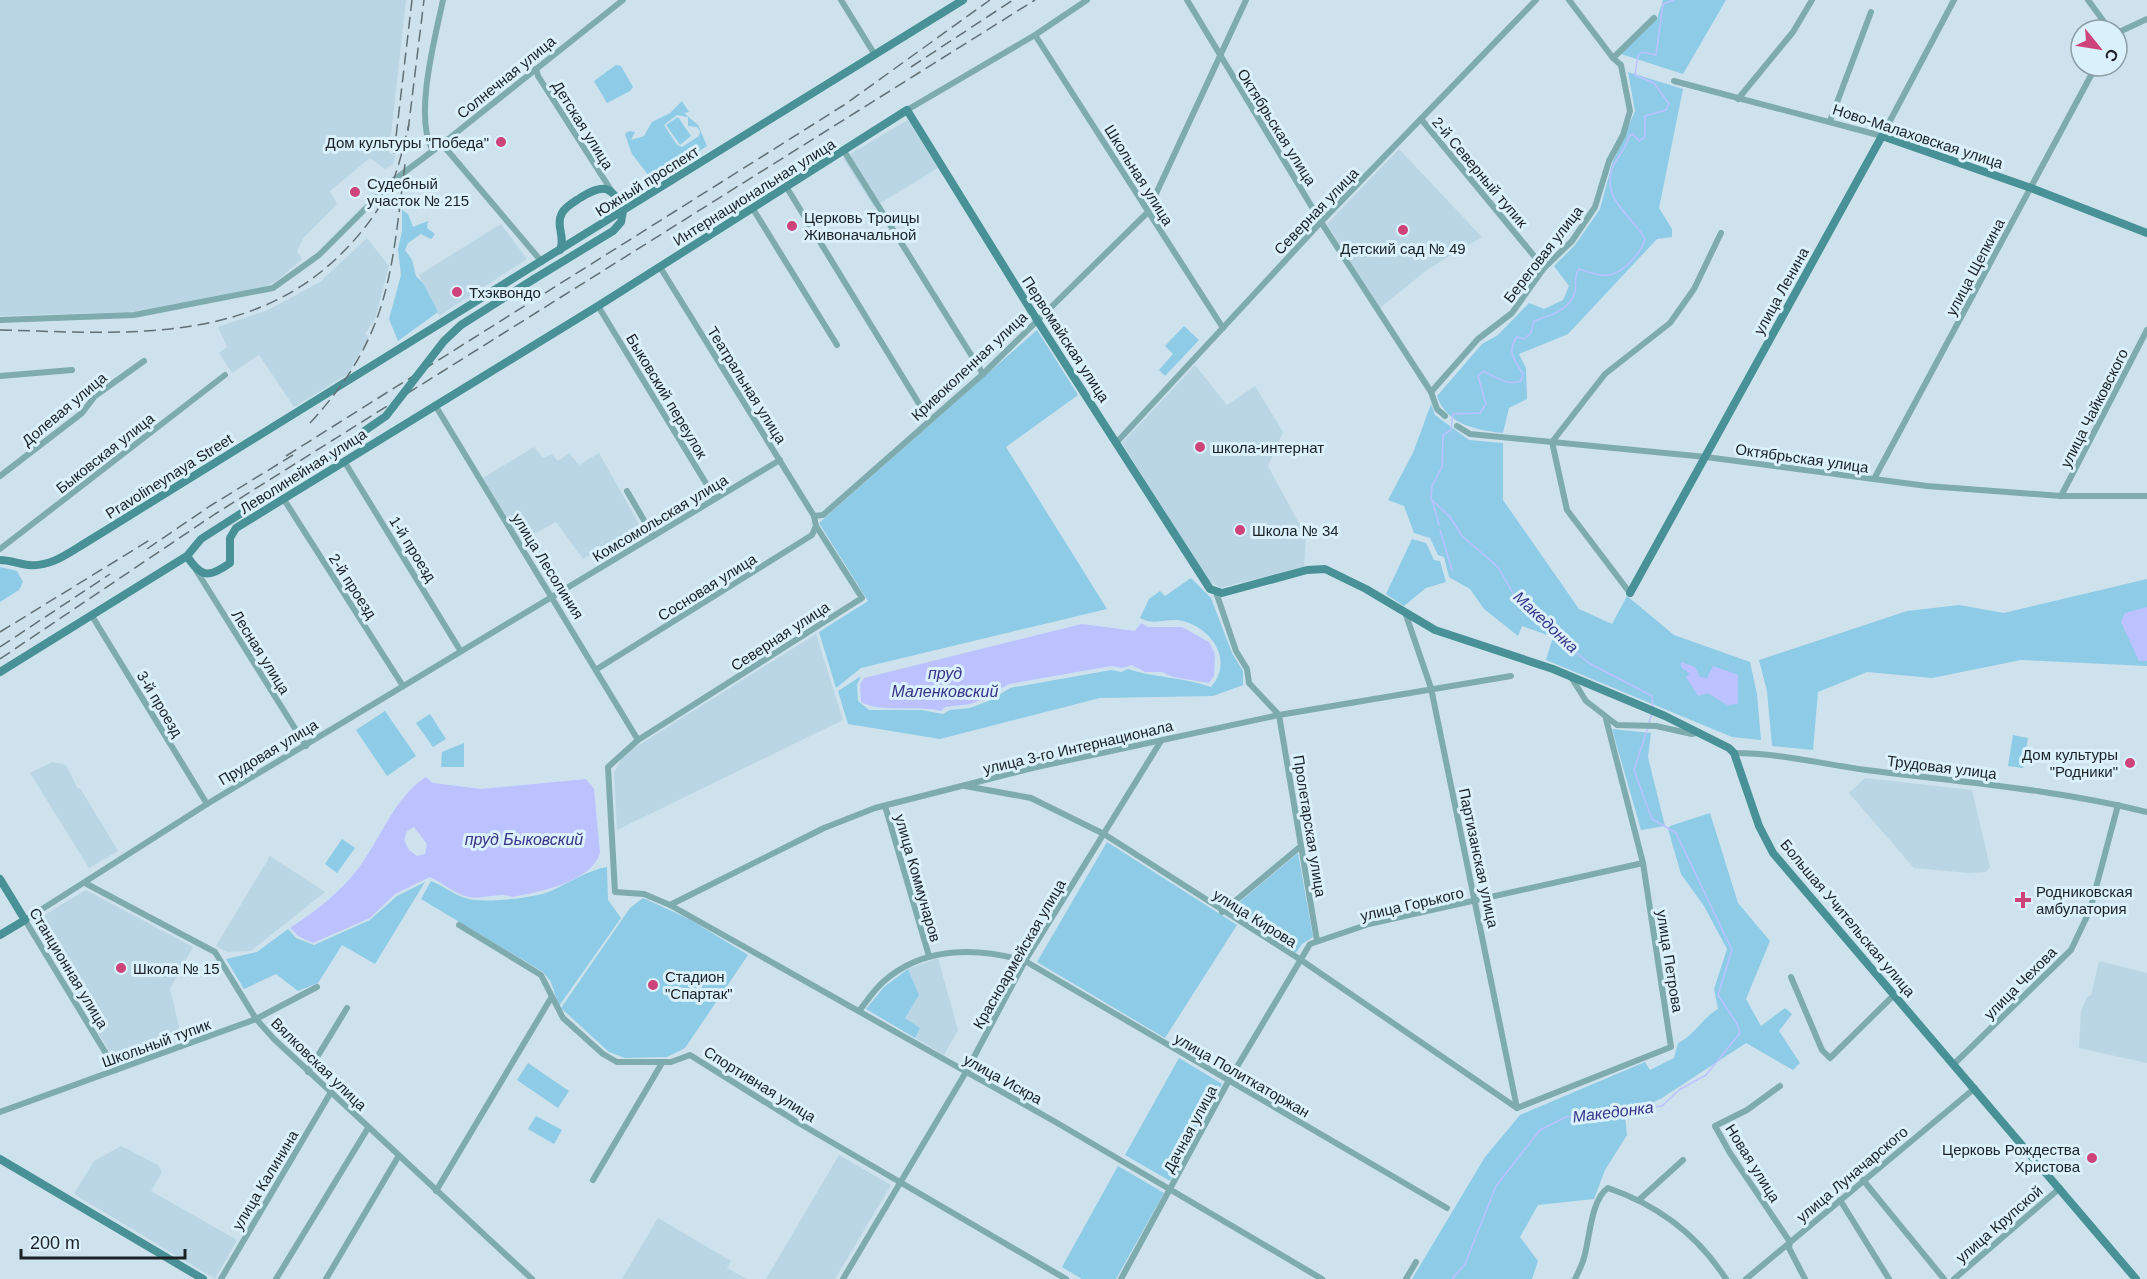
<svg xmlns="http://www.w3.org/2000/svg" width="2147" height="1279" font-family="Arial,sans-serif">
<style>
.built{fill:#bad6e4}
.green{fill:#8ecbe7;fill-rule:evenodd}
.water{fill:#bcc2ff;fill-rule:evenodd}
.lines{fill:none;stroke-linecap:round;stroke-linejoin:round}
.stream{stroke:#bcc2ff;stroke-width:1.5}
.street{stroke:#7eabae;stroke-width:6}
.secondary{stroke:#489196;stroke-width:8}
.rail{stroke:#626f75;stroke-width:1.5;stroke-dasharray:12 6;stroke-linecap:butt}
.secondary-bridge{stroke:#489196;stroke-width:8}
.poi-dot{fill:#cd437a;stroke:#daf0fa;stroke-width:2}
.labels{text-anchor:middle;dominant-baseline:central;stroke-width:6;stroke-linejoin:round;paint-order:stroke}
.street-label{font-size:15px;fill:#1a2226;stroke:#daf0fa}
.poi-label{font-size:15px;fill:#1a2226;stroke:#daf0fa;text-anchor:start}
.water-label{font-size:16px;font-style:italic;fill:#393489;stroke:#daf0fa}
</style>
<rect width="100%" height="100%" fill="#cde2ec"/>
<!-- built -->
<g class="built">
<polygon points="0,0 406,0 389,153 395,156 393,164 385,169 370,158 330,191 337,204 304,237 297,251 302,259 278,280 257,291 130,312 0,316"/>
<polygon points="908,120 938,168 874,207 843,158"/>
<polygon points="1399,149 1482,237 1428,269 1380,308 1327,224"/>
<polygon points="501,224 527,259 439,316 419,275"/>
<polygon points="367,238 389,266 375,319 365,334 369,338 353,364 350,373 294,407 259,355 232,373 219,353 227,347 218,327 268,310 320,282"/>
<polygon points="1195,365 1227,405 1255,386 1283,432 1268,466 1306,536 1304,567 1220,588 1208,580 1122,443"/>
<polygon points="534,447 543,458 552,454 558,461 569,453 579,465 599,453 640,526 583,559 556,522 521,541 483,478"/>
<polygon points="816,634 843,720 617,830 614,773 622,758 631,750"/>
<polygon points="52,762 66,765 78,789 80,788 118,851 89,868 30,773"/>
<polygon points="1865,778 1972,790 1990,867 1986,872 1968,873 1914,868 1849,793"/>
<polygon points="270,856 325,892 251,951 227,952 216,946"/>
<polygon points="86,890 193,947 170,989 181,1035 158,1042 144,1055 117,1064 33,922"/>
<polygon points="938,958 958,1030 944,1055 915,1038 920,1028 905,1018 919,995 908,969"/>
<polygon points="2099,961 2147,973 2147,1063 2079,1048 2081,1011 2087,997 2091,995"/>
<polygon points="121,1146 158,1165 162,1172 151,1191 237,1240 215,1279 74,1194 94,1161"/>
<polygon points="839,1155 891,1185 835,1279 766,1279"/>
<polygon points="658,1218 731,1261 727,1268 747,1279 622,1279"/>
</g>
<!-- green -->
<g class="green">
<polygon points="1663,0 1726,0 1683,74 1621,54 1657,19"/>
<polygon points="616,65 621,66 633,87 630,91 607,103 594,81"/>
<path d="M1628,72L1683,89L1659,208L1672,229V237L1657,239L1568,334L1519,354L1526,368L1527,399L1509,408L1503,433C1476,430 1447,425 1437,396L1482,344L1498,335L1529,303L1544,309L1563,300L1569,286L1554,266L1575,245L1600,209L1612,164L1635,111Z"/>
<path d="M682,101L689,112L684,113L698,125L707,146L659,177L649,176L632,154L625,134L629,131L635,132L631,140L644,136L652,122L670,113ZM677,115L688,117V126L697,127L700,131L699,136L682,147L677,145L664,125Z"/>
<polygon points="678,117 691,136 680,145 666,125"/>
<polygon points="402,210 408,214 413,227 428,221 427,228 435,234 431,239 421,234 408,243 405,250 412,260 416,276 423,283 438,312 398,341 389,319 401,275 398,249 402,231"/>
<polygon points="1184,326 1199,340 1165,376 1159,370 1173,354 1165,346"/>
<polygon points="1037,330 1078,395 1006,447 1107,609 861,668 836,688 819,632 868,601 819,523"/>
<polygon points="1431,404 1435,415 1469,440 1503,443 1503,500 1579,609 1612,624 1627,596 1674,635 1750,662 1757,694 1761,740 1732,737 1546,660 1553,637 1522,626 1518,636 1484,609 1470,589 1449,577 1444,557 1438,555 1430,538 1414,533 1404,506 1388,500 1413,453"/>
<polygon points="1412,539 1426,543 1434,560 1440,561 1446,582 1426,588 1404,606 1386,594"/>
<polygon points="0,567 17,571 23,582 19,590 0,602"/>
<path d="M1191,578L1211,598L1232,653L1243,671V685L1213,696L1100,698L940,739L848,724L838,691L861,676L857,685L858,701L869,710H921L943,714L950,710L970,708L991,700L1010,688L1111,670L1121,672L1128,669C1155,678 1183,677 1211,687C1233,662 1214,631 1186,622C1170,616 1156,627 1140,618L1149,599L1160,591L1165,596Z"/>
<polygon points="2147,579 2147,666 2021,660 1932,678 1867,672 1818,692 1813,750 1772,746 1767,691 1759,660 1907,611 1959,605 2004,613"/>
<polygon points="385,711 416,756 387,776 356,730"/>
<polygon points="430,714 446,739 433,747 416,723"/>
<polygon points="1612,729 1651,733 1648,757 1665,826 1641,830"/>
<polygon points="2013,735 2028,738 2023,768 2008,766"/>
<polygon points="464,743 464,767 441,767 442,752"/>
<path d="M1710,813L1738,903L1770,941L1746,999L1761,1026L1785,1008L1792,1014L1779,1031L1800,1063L1793,1070L1746,1043L1662,1098L1625,1116L1627,1135L1605,1170L1594,1199L1538,1205L1520,1237L1538,1261L1532,1279H1412L1485,1157L1520,1115L1645,1062L1650,1070L1674,1058L1678,1043C1695,1035 1702,1018 1718,1009L1714,989L1727,949L1704,906L1681,874L1668,829L1670,826Z"/>
<polygon points="342,839 355,848 337,873 325,864"/>
<polygon points="1107,842 1237,925 1165,1038 1037,962"/>
<polygon points="1298,853 1313,937 1302,944 1296,953 1229,911"/>
<path d="M607,867L608,900L621,918L559,1006L551,982L543,972L421,899L431,881C444,886 455,896 469,899C485,903 536,898 551,891C569,883 588,870 607,867Z"/>
<polygon points="425,882 375,964 342,945 318,983 298,991 276,974 244,989 226,959 257,952 288,929 296,938 314,945 370,920 397,896"/>
<polygon points="643,898 689,919 748,955 685,1048 667,1057 625,1058 609,1052 561,1008 630,908"/>
<polygon points="908,969 919,995 905,1018 920,1028 915,1038 866,1009 884,987"/>
<polygon points="1179,1058 1222,1084 1170,1181 1125,1155"/>
<polygon points="528,1063 569,1091 558,1108 517,1080"/>
<polygon points="536,1116 562,1130 554,1144 528,1129"/>
<polygon points="1118,1166 1164,1193 1116,1279 1082,1279 1062,1267"/>
</g>
<!-- water -->
<g class="water">
<polygon points="2147,607 2147,661 2139,661 2121,622 2125,613"/>
<path d="M1141,623L1148,627H1182L1209,642L1215,654L1214,676L1209,683L1173,677L1162,672H1145L1132,665L1122,668L1111,666L1009,684L985,698L971,704L945,707L941,711C918,705 881,713 861,702L860,684L864,678L1082,624L1135,631Z"/>
<polygon points="1681,662 1695,667 1700,677 1707,678 1713,666 1738,675 1738,704 1727,705 1708,693 1698,696 1686,677 1690,674 1681,667"/>
<path d="M426,777L433,783L481,789L586,779L594,789L600,853C591,882 540,892 512,897C500,891 484,900 469,897C455,894 443,883 430,877L395,894L370,918L313,943L298,936L290,928C316,911 338,894 357,870C380,841 394,797 426,777ZM414,827L427,844L425,854L417,856L409,850L404,840L407,831Z"/>
</g>
<g class="lines">
<!-- stream -->
<g class="stream">
<polyline points="1432,500 1439,525"/>
<polyline points="1440,530 1452,570"/>
<path d="M1653,708L1652,696L1589,663L1573,650L1539,615L1514,595L1498,567L1462,536L1450,517L1431,499L1432,486L1442,467L1443,435L1451,430L1453,414L1480,413L1486,404L1478,376L1483,371C1495,377 1507,386 1521,381L1523,374C1515,361 1506,351 1517,337L1524,339L1531,333L1534,321C1550,316 1570,310 1575,292C1577,283 1573,277 1579,269C1589,272 1603,278 1613,274C1627,269 1641,252 1645,239C1632,215 1602,201 1612,169C1617,156 1626,150 1629,136L1633,134L1639,141L1645,137V116L1666,110L1669,104L1654,83L1635,75L1638,55L1642,52L1656,55L1663,4L1674,0"/>
<polyline points="1649,723 1652,713"/>
<polyline points="1452,1279 1465,1264 1496,1186 1540,1130 1566,1117 1662,1106 1679,1090 1706,1075 1740,1033 1737,1024 1718,995 1732,950 1676,833 1652,819 1634,770 1648,727"/>
</g>
<!-- street -->
<g class="street">
<polyline points="841,0 875,55"/>
<polyline points="1187,0 1321,222 1431,392 1437,409 1445,416"/>
<polyline points="1569,0 1613,58"/>
<polyline points="2088,0 2110,30"/>
<polyline points="2117,33 2147,19"/>
<polyline points="1035,35 1223,328"/>
<polyline points="536,69 538,76 611,190"/>
<polyline points="1674,81 1882,136 1954,0"/>
<polyline points="1738,99 1793,32 1812,0"/>
<polyline points="907,110 1035,35 1087,0"/>
<polyline points="1421,119 1544,268"/>
<polyline points="1830,121 1871,12"/>
<polyline points="442,144 542,262"/>
<path d="M432,149C414,116 435,38 443,0"/>
<polyline points="844,151 983,374"/>
<polyline points="787,188 929,420"/>
<polyline points="753,209 837,345"/>
<polyline points="598,306 715,498"/>
<polyline points="0,320 134,315 273,288 319,255 394,180 442,144 623,0"/>
<polyline points="0,376 72,370"/>
<polyline points="1431,392 1478,339 1512,313 1544,268 1572,241 1595,207 1609,161 1623,135 1630,111 1621,65 1613,58 1654,18"/>
<polyline points="435,405 638,740"/>
<polyline points="1457,426 1470,434 1706,457 1927,486 2061,496 2147,496"/>
<polyline points="1117,442 1321,222 1536,0"/>
<polyline points="344,461 460,650"/>
<polyline points="0,476 82,413 95,396 144,361"/>
<polyline points="1874,479 2096,66"/>
<polyline points="627,491 653,536"/>
<polyline points="2061,496 2147,330"/>
<polyline points="283,498 403,686"/>
<polyline points="814,516 823,515 983,374 1147,213 1246,0"/>
<polyline points="816,526 862,598 638,740 608,767 615,892 644,894 670,905 1059,1124 1322,1279"/>
<polyline points="0,549 225,375"/>
<polyline points="196,570 306,746"/>
<polyline points="1216,592 1236,651 1247,669 1249,683 1279,715 1317,941"/>
<polyline points="1630,593 1567,510 1552,442 1605,374 1670,323 1694,289 1721,233"/>
<polyline points="1406,615 1431,688 1517,1108"/>
<polyline points="92,616 207,804"/>
<polyline points="597,669 812,535 816,526 814,516 660,267"/>
<polyline points="1571,677 1586,701 1617,725 1656,726 1692,734 1699,732"/>
<path d="M1734,753C1779,753 1822,764 1866,770C1960,782 2054,789 2147,812"/>
<polyline points="965,786 1031,798 1104,834 1301,960 1517,1108"/>
<polyline points="885,806 929,956"/>
<polyline points="85,883 215,952 256,1019 274,1039 532,1279"/>
<polyline points="670,905 824,828 875,808 1032,768 1279,715 1511,676"/>
<polyline points="1222,912 1301,846"/>
<polyline points="459,925 541,975 563,1018 603,1054 617,1062 671,1062 690,1055 797,1122 1066,1279"/>
<polyline points="1791,977 1822,1050 1830,1058 1894,995"/>
<path d="M859,1011C867,1001 874,990 883,982C923,946 977,947 1025,961L1447,1208"/>
<polyline points="1954,1064 2071,950 2090,910 2118,805"/>
<polyline points="116,1070 25,920 207,804 780,460"/>
<polyline points="308,1072 347,1008"/>
<polyline points="1780,1086 1747,1110 1715,1126 1730,1153 1790,1242 1789,1248 1805,1279"/>
<polyline points="1517,1108 1671,1047 1643,863 1606,719"/>
<polyline points="0,1112 256,1019 317,987"/>
<polyline points="593,1180 662,1063"/>
<polyline points="1863,1180 1944,1279"/>
<polyline points="436,1191 551,998"/>
<polyline points="1640,1199 1683,1160"/>
<polyline points="1840,1200 1889,1279"/>
<polyline points="221,1279 331,1092"/>
<polyline points="276,1279 368,1128"/>
<polyline points="326,1279 398,1157"/>
<polyline points="843,1279 966,1072 1025,961 1161,741"/>
<polyline points="1121,1279 1228,1082 1310,944 1369,924 1643,863"/>
<polyline points="1406,1279 1416,1262"/>
<path d="M1575,1279C1578,1273 1581,1267 1583,1261C1590,1241 1590,1200 1608,1188C1658,1205 1697,1234 1726,1279"/>
<polyline points="1746,1279 1975,1088"/>
<polyline points="1954,1279 2060,1188"/>
</g>
<!-- secondary -->
<g class="secondary">
<path d="M534,279L613,231L621,222L623,211C612,184 603,184 580,198C574,202 566,206 562,213C555,226 566,237 560,250"/>
<path d="M187,556C201,578 209,578 230,563V538L236,528L598,306L907,110L1037,320L1210,589L1222,593L1307,570L1325,569L1366,589L1435,630L1553,669L1665,716L1729,748L1734,753L1759,826L1773,853L2136,1279"/>
<path d="M0,560C10,560 19,564 29,565C49,567 66,555 82,545L963,0"/>
<polyline points="1630,593 1882,136 2031,188 2147,233"/>
<polyline points="0,672 187,556 201,539 301,475"/>
<polyline points="0,879 25,920 0,935"/>
<polyline points="0,1159 203,1279"/>
</g>
<!-- rail -->
<g class="rail">
<polyline points="911,67 1013,0"/>
<polyline points="408,131 424,0"/>
<polyline points="394,154 412,0"/>
<path d="M0,330C123,333 250,346 343,252C363,232 382,207 393,181C400,163 404,143 409,124"/>
<path d="M310,423C390,336 391,275 405,164"/>
<polyline points="286,456 844,105 990,0"/>
<polyline points="147,549 210,506 293,455"/>
<polyline points="0,632 153,538"/>
<polyline points="0,647 110,574"/>
<polyline points="0,659 215,514 1035,0"/>
</g>
<!-- secondary-bridge -->
<polyline class="secondary-bridge" points="301,475 386,416 444,341 461,325 534,279"/>
</g>
<!-- markers -->
<g class="poi-dot">
<circle cx="501" cy="142" r="6"/>
<circle cx="355" cy="192" r="6"/>
<circle cx="792" cy="226" r="6"/>
<circle cx="1403" cy="230" r="6"/>
<circle cx="457" cy="292" r="6"/>
<circle cx="1200" cy="447" r="6"/>
<circle cx="1240" cy="530" r="6"/>
<circle cx="2130" cy="763" r="6"/>
<path d="M2020 891h6v6h6v6h-6v6h-6v-6h-6v-6h6z"/>
<circle cx="121" cy="968" r="6"/>
<circle cx="653" cy="985" r="6"/>
<circle cx="2092" cy="1158" r="6"/>
</g>
<g class="labels">
<!-- street labels -->
<g class="street-label">
<text transform="translate(506 77) rotate(-39)">Солнечная улица</text>
<text transform="translate(583 125) rotate(58)">Детская улица</text>
<text transform="translate(1277 127) rotate(58)">Октябрьская улица</text>
<text transform="translate(1918 136) rotate(18)">Ново-Малаховская улица</text>
<text transform="translate(1480 172) rotate(50)">2-й Северный тупик</text>
<text transform="translate(1139 175) rotate(58)">Школьная улица</text>
<text transform="translate(647 181) rotate(-32)">Южный проспект</text>
<text transform="translate(754 192) rotate(-32)">Интернациональная улица</text>
<text transform="translate(1316 211) rotate(-46)">Северная улица</text>
<text transform="translate(1543 254) rotate(-52)">Береговая улица</text>
<text transform="translate(1975 267) rotate(-62)">улица Щепкина</text>
<text transform="translate(1781 291) rotate(-61)">улица Ленина</text>
<text transform="translate(1066 339) rotate(57)">Первомайская улица</text>
<text transform="translate(969 366) rotate(-43)">Кривоколенная улица</text>
<text transform="translate(747 385) rotate(58)">Театральная улица</text>
<text transform="translate(667 396) rotate(59)">Быковский переулок</text>
<text transform="translate(2094 408) rotate(-63)">улица Чайковского</text>
<text transform="translate(64 409) rotate(-40)">Долевая улица</text>
<text transform="translate(105 453) rotate(-38)">Быковская улица</text>
<text transform="translate(1802 458) rotate(8)">Октябрьская улица</text>
<text transform="translate(303 471) rotate(-32)">Леволинейная улица</text>
<text transform="translate(169 476) rotate(-32)">Pravolineynaya Street</text>
<text transform="translate(660 518) rotate(-31)">Комсомольская улица</text>
<text transform="translate(413 549) rotate(58)">1-й проезд</text>
<text transform="translate(548 566) rotate(58)">улица Лесолиния</text>
<text transform="translate(353 586) rotate(57)">2-й проезд</text>
<text transform="translate(707 587) rotate(-32)">Сосновая улица</text>
<text transform="translate(780 636) rotate(-33)">Северная улица</text>
<text transform="translate(261 652) rotate(58)">Лесная улица</text>
<text transform="translate(160 704) rotate(59)">3-й проезд</text>
<text transform="translate(1078 747) rotate(-13)">улица 3-го Интернационала</text>
<text transform="translate(268 752) rotate(-31)">Прудовая улица</text>
<text transform="translate(1942 767) rotate(7)">Трудовая улица</text>
<text transform="translate(1310 826) rotate(81)">Пролетарская улица</text>
<text transform="translate(1479 858) rotate(78)">Партизанская улица</text>
<text transform="translate(918 878) rotate(74)">улица Коммунаров</text>
<text transform="translate(1412 904) rotate(-13)">улица Горького</text>
<text transform="translate(1255 918) rotate(32)">улица Кирова</text>
<text transform="translate(1848 918) rotate(50)">Большая Учительская улица</text>
<text transform="translate(1019 954) rotate(-60)">Красноармейская улица</text>
<text transform="translate(1670 961) rotate(81)">улица Петрова</text>
<text transform="translate(69 968) rotate(59)">Станционная улица</text>
<text transform="translate(2020 983) rotate(-45)">улица Чехова</text>
<text transform="translate(156 1043) rotate(-20)">Школьный тупик</text>
<text transform="translate(319 1064) rotate(44)">Вялковская улица</text>
<text transform="translate(1242 1075) rotate(30)">улица Политкаторжан</text>
<text transform="translate(1003 1079) rotate(29)">улица Искра</text>
<text transform="translate(760 1084) rotate(32)">Спортивная улица</text>
<text transform="translate(1190 1129) rotate(-62)">Дачная улица</text>
<text transform="translate(1753 1163) rotate(58)">Новая улица</text>
<text transform="translate(1852 1174) rotate(-40)">улица Луначарского</text>
<text transform="translate(265 1180) rotate(-59)">улица Калинина</text>
<text transform="translate(1999 1224) rotate(-41)">улица Крупской</text>
</g>
<!-- poi labels -->
<g class="poi-label">
<text x="489" y="142" text-anchor="end">Дом культуры "Победа"</text>
<text x="367" y="183">Судебный<tspan x="367" dy="17">участок № 215</tspan></text>
<text x="804" y="217">Церковь Троицы<tspan x="804" dy="17">Живоначальной</tspan></text>
<text x="1403" y="248" text-anchor="middle">Детский сад № 49</text>
<text x="469" y="292">Тхэквондо</text>
<text x="1212" y="447">школа-интернат</text>
<text x="1252" y="530">Школа № 34</text>
<text x="2118" y="754" text-anchor="end">Дом культуры<tspan x="2118" dy="17">"Родники"</tspan></text>
<text x="2036" y="891">Родниковская<tspan x="2036" dy="17">амбулатория</tspan></text>
<text x="133" y="968">Школа № 15</text>
<text x="665" y="976">Стадион<tspan x="665" dy="17">"Спартак"</tspan></text>
<text x="2080" y="1149" text-anchor="end">Церковь Рождества<tspan x="2080" dy="17">Христова</tspan></text>
</g>
<!-- water labels -->
<g class="water-label">
<text transform="translate(1546 622) rotate(43)">Македонка</text>
<text x="945" y="673">пруд<tspan x="945" dy="18">Маленковский</tspan></text>
<text x="524" y="839">пруд Быковский</text>
<text transform="translate(1613 1112) rotate(-7)">Македонка</text>
</g>
</g>
<!-- north arrow -->
<g transform="translate(2099 48) rotate(120)"><circle r="28" fill="#daf0fa" stroke="#8d9ea5" stroke-width="1.5"/>
<path d="M0-4.5L10 22L0 15L-10 22Z" fill="#cd437a"/>
<text y="-9" font-size="16" font-weight="bold" text-anchor="middle" fill="#1a2226">С</text>
</g>
<!-- scale -->
<path d="M21 1249v9h164v-9" fill="none" stroke="#1a2226" stroke-width="3"/>
<text x="30" y="1249" font-size="18" fill="#1a2226" stroke="#daf0fa" stroke-width="4.5" paint-order="stroke">200 m</text>
</svg>
